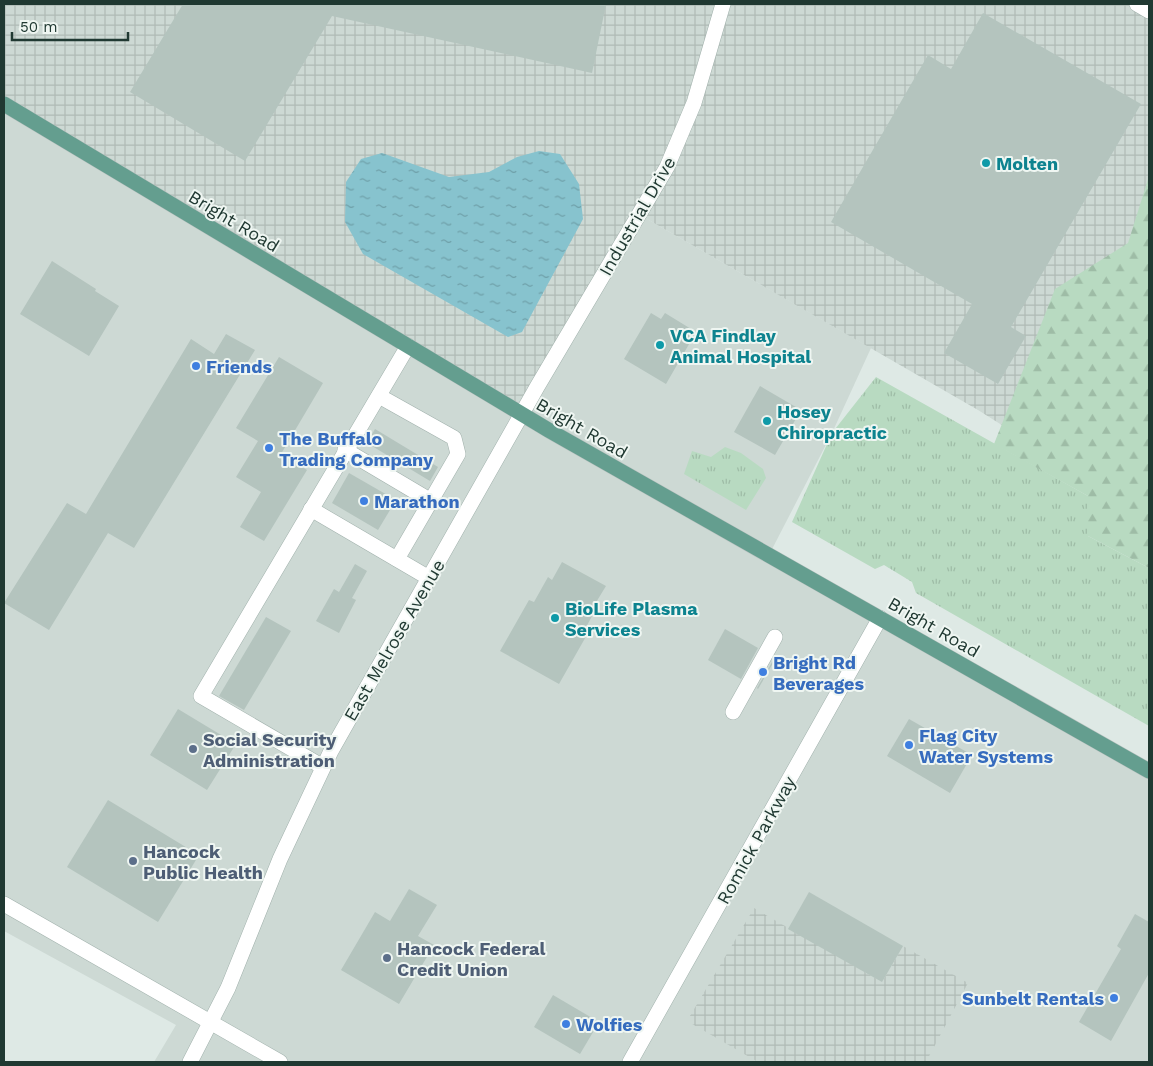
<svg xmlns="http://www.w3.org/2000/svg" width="1153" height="1066" font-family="'Work Sans',sans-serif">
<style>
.built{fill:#cdd9d4}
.industrial{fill:url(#industrial-grid)}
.grass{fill:url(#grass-tufts)}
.forest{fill:url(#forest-firs)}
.water{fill:url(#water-ripples)}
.building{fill:#b4c4be}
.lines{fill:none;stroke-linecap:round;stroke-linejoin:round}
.minor-casing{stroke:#a1b1ac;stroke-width:16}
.major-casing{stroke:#bcc4c2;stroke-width:16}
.minor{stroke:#fff;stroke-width:15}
.major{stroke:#649e8f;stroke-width:15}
.culture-dot{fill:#0f9aa8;stroke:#eff6f2;stroke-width:2}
.shop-dot{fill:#3f7fe0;stroke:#eff6f2;stroke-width:2}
.service-dot{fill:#5c6f8a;stroke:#eff6f2;stroke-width:2}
.labels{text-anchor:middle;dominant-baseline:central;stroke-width:4;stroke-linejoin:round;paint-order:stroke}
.culture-label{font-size:18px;font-weight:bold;fill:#0d838f;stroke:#eff6f2;text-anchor:start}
.street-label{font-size:18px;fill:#203932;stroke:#eff6f2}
.shop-label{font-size:18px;font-weight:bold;fill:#366cbe;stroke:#eff6f2;text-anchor:start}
.service-label{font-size:18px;font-weight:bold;fill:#4e5e75;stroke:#eff6f2;text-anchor:start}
</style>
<defs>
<pattern id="industrial-grid" width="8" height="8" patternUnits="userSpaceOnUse" patternTransform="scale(1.25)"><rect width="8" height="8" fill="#cdd9d4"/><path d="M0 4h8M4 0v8" fill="none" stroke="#b0bbb6"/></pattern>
<pattern id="grass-tufts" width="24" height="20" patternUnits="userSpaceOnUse" patternTransform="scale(1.25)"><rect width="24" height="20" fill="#b8dac1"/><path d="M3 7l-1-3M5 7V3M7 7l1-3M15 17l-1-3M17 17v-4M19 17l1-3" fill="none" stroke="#9ebca6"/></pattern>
<pattern id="forest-firs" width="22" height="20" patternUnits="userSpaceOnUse" patternTransform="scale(1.25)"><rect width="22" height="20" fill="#b8dac1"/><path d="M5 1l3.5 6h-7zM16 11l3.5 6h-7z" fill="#9ebca6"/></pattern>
<pattern id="water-ripples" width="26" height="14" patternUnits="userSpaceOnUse" patternTransform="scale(1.25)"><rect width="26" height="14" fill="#87c3ce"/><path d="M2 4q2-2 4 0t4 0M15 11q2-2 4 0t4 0" fill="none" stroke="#6e9fa8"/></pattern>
</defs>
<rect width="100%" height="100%" fill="#dee9e5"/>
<!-- built -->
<polygon class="built" points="4,104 640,215 871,348 832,433 769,555 1149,771 1149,1062 154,1062 176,1025 4,931"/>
<!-- industrial -->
<g class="industrial">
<polygon points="4,4 1149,4 1149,518 978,410 640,215 522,414 4,107"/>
<polygon points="754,908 882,982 903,946 968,983 926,1062 758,1062 687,1021"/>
</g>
<!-- grass -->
<g class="grass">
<polygon points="876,377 1088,496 1088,536 1149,568 1149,726 916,593 912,582 884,565 875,569 792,522 832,433"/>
<polygon points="725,447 741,453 763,469 766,478 746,510 684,474 692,451 711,457"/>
</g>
<!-- forest -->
<polygon class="forest" points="1149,176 1149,568 1088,536 1088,496 994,444 1055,289 1128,243"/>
<!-- water -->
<polygon class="water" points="539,151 560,154 579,184 583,219 522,332 508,337 363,254 345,222 346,182 361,159 382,153 449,177 489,172 517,157"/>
<!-- building -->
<g class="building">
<polygon points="183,4 606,4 592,73 332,16 245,161 130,92"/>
<polygon points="983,13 1141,104 1011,327 1026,336 998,384 944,353 972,304 831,222 928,55 951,69"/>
<polygon points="52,261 96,289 95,291 119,306 89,356 20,314"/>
<polygon points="651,313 661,319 665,313 696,332 666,384 624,359"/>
<polygon points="226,334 255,350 134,548 108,533 49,630 4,603 67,503 86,514 191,339 214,354"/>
<polygon points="279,357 323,383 281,454 307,470 264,541 240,527 261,492 236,477 258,441 236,428"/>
<polygon points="760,386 801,410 775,455 734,432"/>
<polygon points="375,429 438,467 430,481 367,443"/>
<polygon points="349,473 396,500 378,530 332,503"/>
<polygon points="562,562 606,586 595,604 598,605 584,631 588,633 559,684 500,651 529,600 534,602 548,577 552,580"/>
<polygon points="355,564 367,571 352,598 356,600 339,633 316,621 334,589 339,592"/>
<polygon points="266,617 291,631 244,710 219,696"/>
<polygon points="725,629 758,648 741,679 708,660"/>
<polygon points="775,657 776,658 758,689 757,688"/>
<polygon points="178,709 236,744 207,790 150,755"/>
<polygon points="909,719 972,755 950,793 887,756"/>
<polygon points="108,800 199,855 158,922 67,867"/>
<polygon points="409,889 437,905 418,936 434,945 399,1004 341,970 375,912 390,921"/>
<polygon points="809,892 903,946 882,982 788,929"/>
<polygon points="1135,914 1149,922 1149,973 1111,1041 1079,1022 1121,949 1117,946"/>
<polygon points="553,995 599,1022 580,1054 534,1027"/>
</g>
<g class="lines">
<!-- minor casing -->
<g class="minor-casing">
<g id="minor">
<polyline points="1137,4 1149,11"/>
<polyline points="379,396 454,438 458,454 397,559"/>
<polyline points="345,450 431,501"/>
<polyline points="311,509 429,578"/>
<polyline points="733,712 775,637"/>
<polyline points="323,767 201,696 408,346"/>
<polyline points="4,904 280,1062"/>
<polyline points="190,1062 228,988 280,859 331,751 537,387 667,167 694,103 723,4"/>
<polyline points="630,1062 880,618"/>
</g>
</g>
<!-- major casing -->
<g class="major-casing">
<polyline id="major" points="4,104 550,431 1149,771"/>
</g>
<!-- minor -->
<use href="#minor" class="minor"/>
<!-- major -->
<use href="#major" class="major"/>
</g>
<!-- markers -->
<g class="culture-dot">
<circle cx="986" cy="163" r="5"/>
<circle cx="660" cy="345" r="5"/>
<circle cx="767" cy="421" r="5"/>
<circle cx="555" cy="618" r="5"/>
</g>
<g class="shop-dot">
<circle cx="196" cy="366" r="5"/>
<circle cx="269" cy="448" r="5"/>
<circle cx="364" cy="501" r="5"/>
<circle cx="763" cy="672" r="5"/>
<circle cx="909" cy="745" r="5"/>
<circle cx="1114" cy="998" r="5"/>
<circle cx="566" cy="1024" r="5"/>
</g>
<g class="service-dot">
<circle cx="193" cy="749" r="5"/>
<circle cx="133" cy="861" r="5"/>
<circle cx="387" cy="958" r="5"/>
</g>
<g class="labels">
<!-- culture labels -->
<g class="culture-label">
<text x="996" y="163">Molten</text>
<text x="670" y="335">VCA Findlay<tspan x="670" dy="21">Animal Hospital</tspan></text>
<text x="777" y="411">Hosey<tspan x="777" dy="21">Chiropractic</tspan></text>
<text x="565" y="608">BioLife Plasma<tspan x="565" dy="21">Services</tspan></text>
</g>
<!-- street labels -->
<g class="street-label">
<text transform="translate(637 216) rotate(-60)">Industrial Drive</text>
<text transform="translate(234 221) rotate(31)">Bright Road</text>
<text transform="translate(582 428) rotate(30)">Bright Road</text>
<text transform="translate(934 627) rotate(30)">Bright Road</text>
<text transform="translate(394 640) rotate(-60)">East Melrose Avenue</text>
<text transform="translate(756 840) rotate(-61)">Romick Parkway</text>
</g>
<!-- shop labels -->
<g class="shop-label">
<text x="206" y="366">Friends</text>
<text x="279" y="438">The Buffalo<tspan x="279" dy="21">Trading Company</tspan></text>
<text x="374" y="501">Marathon</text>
<text x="773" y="662">Bright Rd<tspan x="773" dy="21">Beverages</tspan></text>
<text x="919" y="735">Flag City<tspan x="919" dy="21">Water Systems</tspan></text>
<text x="1104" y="998" text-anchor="end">Sunbelt Rentals</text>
<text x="576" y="1024">Wolfies</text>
</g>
<!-- service labels -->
<g class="service-label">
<text x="203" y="739">Social Security<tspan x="203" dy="21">Administration</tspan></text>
<text x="143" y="851">Hancock<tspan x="143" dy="21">Public Health</tspan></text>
<text x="397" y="948">Hancock Federal<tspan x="397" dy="21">Credit Union</tspan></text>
</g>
</g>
<!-- border -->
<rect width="1153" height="1066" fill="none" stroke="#203932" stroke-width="10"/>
<!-- scale -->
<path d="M12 32v8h116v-8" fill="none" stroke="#203932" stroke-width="2.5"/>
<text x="20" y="32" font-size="15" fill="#203932" stroke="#eff6f2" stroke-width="4" paint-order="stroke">50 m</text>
</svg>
